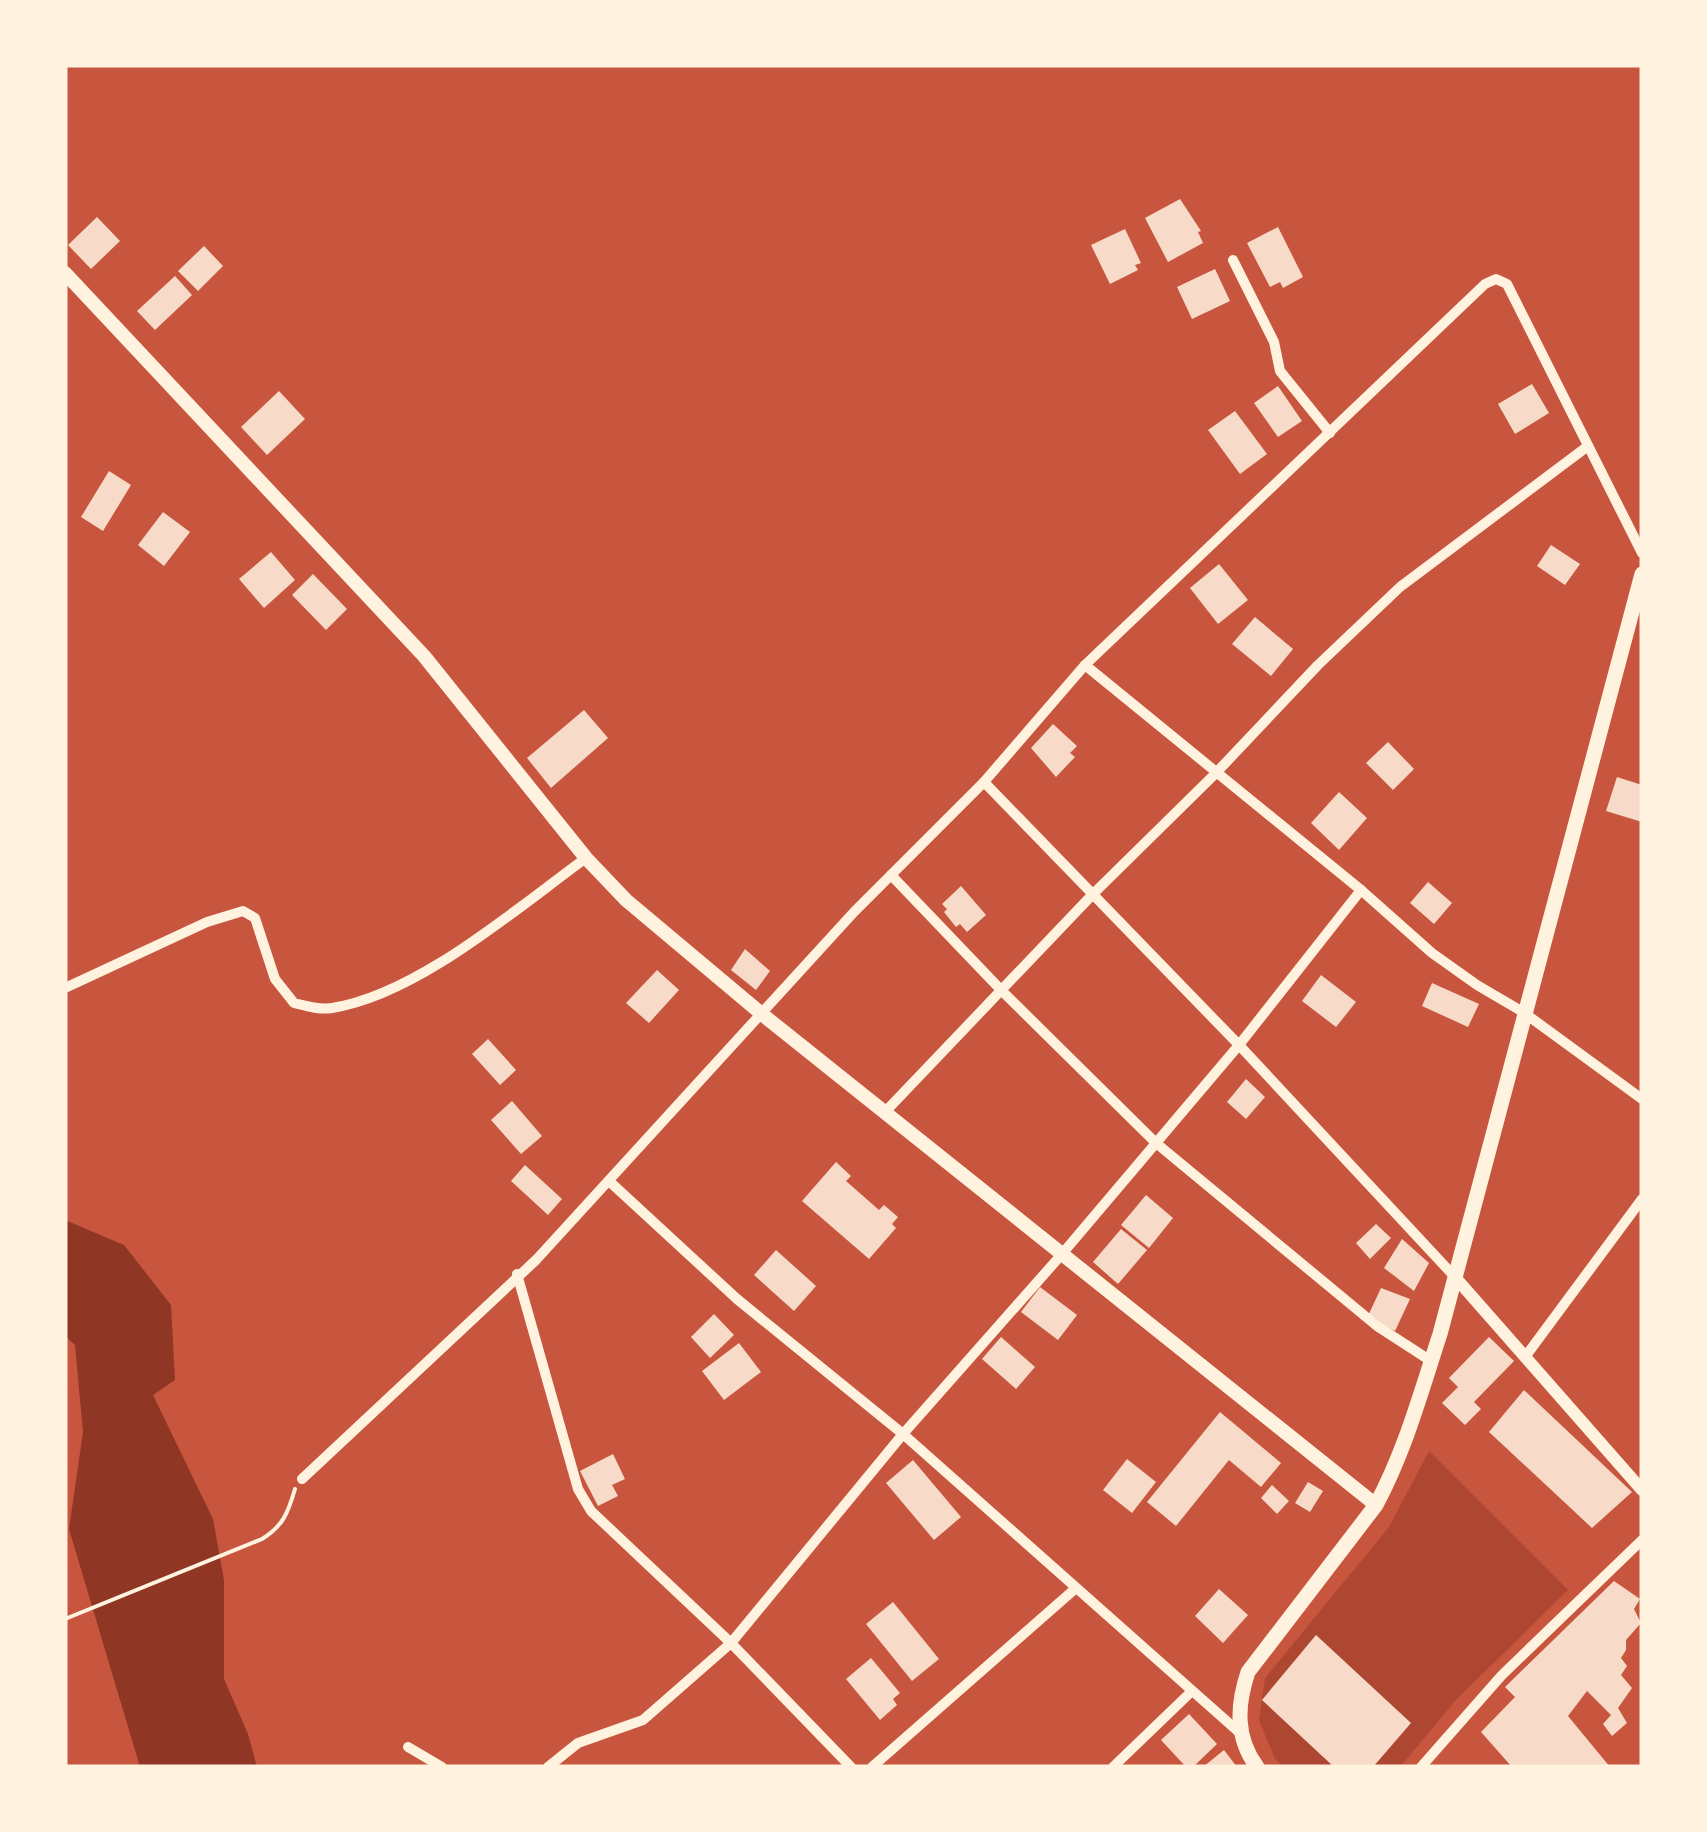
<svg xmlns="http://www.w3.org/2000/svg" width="1707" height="1832" font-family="'Archivo Narrow',sans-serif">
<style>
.green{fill:#ae4732}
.water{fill:#8f3625}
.building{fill:#f7dbc8}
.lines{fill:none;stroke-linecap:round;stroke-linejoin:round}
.path{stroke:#fff3e0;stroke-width:4}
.minor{stroke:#fff3e0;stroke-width:10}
.tertiary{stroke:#fff3e0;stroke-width:12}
.secondary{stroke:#fff3e0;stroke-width:14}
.primary{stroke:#fff3e0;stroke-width:15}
</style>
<rect width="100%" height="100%" fill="#c8553d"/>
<!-- green -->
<polygon class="green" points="1429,1451 1568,1590 1456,1700 1400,1767 1283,1767 1275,1759 1259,1720 1265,1678 1389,1527"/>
<!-- water -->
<polygon class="water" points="65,1220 124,1245 171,1305 175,1380 153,1395 213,1519 224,1580 224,1679 248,1734 257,1767 140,1767 69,1529 83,1432 75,1345 65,1336"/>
<!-- building -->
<g class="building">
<polygon points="1180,199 1201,231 1198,232 1203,243 1168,262 1145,218"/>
<polygon points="97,217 120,241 91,269 68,245"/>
<polygon points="1278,227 1303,277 1283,288 1280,282 1270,287 1247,243"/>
<polygon points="1125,229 1141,263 1135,265 1138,270 1110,284 1091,245"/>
<polygon points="204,246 223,266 198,291 178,271"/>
<polygon points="1215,269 1230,301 1192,319 1177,287"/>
<polygon points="175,276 192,295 155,330 137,311"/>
<polygon points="1532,384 1549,413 1515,434 1498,404"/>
<polygon points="1278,386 1302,421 1278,437 1254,403"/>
<polygon points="279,391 305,419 267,455 241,427"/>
<polygon points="1235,411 1267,454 1240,474 1208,430"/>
<polygon points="109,471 131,485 103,531 81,517"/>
<polygon points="163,512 190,532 164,566 138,545"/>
<polygon points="1551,545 1580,564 1565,585 1537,566"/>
<polygon points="271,552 295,580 264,608 239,579"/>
<polygon points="1219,564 1248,600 1218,624 1190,588"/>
<polygon points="313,574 347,609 326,630 292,595"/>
<polygon points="1255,617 1293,649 1271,676 1232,644"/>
<polygon points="584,710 608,738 551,788 527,758"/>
<polygon points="1053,724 1077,746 1070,753 1075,757 1056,777 1031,748"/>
<polygon points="1388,742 1414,769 1393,790 1366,763"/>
<polygon points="1617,777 1642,785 1642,822 1606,811"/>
<polygon points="1339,792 1367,818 1339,850 1311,823"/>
<polygon points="1428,882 1452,903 1434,924 1410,903"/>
<polygon points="961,886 986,915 967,932 960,924 956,927 944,912 947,909 942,904"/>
<polygon points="745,949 770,971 756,990 731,970"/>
<polygon points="657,970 679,990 649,1023 626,1003"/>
<polygon points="1321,975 1356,1002 1336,1027 1302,1001"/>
<polygon points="1432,983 1479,1004 1468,1027 1422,1006"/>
<polygon points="488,1039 516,1070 500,1085 472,1054"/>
<polygon points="1246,1079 1265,1097 1246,1119 1227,1102"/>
<polygon points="512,1101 542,1136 521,1154 491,1120"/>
<polygon points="836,1162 851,1176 846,1181 879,1210 884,1205 898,1217 892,1224 896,1228 869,1259 802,1201"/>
<polygon points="525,1165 562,1199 548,1215 511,1181"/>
<polygon points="1146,1195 1173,1218 1149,1248 1121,1225"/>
<polygon points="1376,1224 1391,1238 1370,1259 1356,1243"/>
<polygon points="1121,1229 1147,1250 1118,1284 1093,1262"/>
<polygon points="1402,1239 1429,1263 1414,1291 1384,1268"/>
<polygon points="776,1250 816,1286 794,1311 754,1275"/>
<polygon points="1040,1287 1077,1315 1058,1340 1021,1312"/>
<polygon points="1381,1288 1410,1299 1395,1331 1367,1318"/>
<polygon points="714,1314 734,1335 710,1358 691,1337"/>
<polygon points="1001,1337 1035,1367 1016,1389 982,1359"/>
<polygon points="1489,1337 1514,1361 1474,1402 1481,1409 1465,1425 1442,1403 1458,1387 1449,1378"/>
<polygon points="739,1343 761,1372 724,1400 702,1371"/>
<polygon points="1524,1390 1632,1492 1592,1528 1489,1432"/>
<polygon points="1220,1412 1281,1463 1261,1487 1229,1460 1176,1526 1147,1502"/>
<polygon points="613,1454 625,1479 612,1485 618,1496 598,1506 580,1471"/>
<polygon points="1127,1459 1156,1482 1132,1513 1103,1490"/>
<polygon points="913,1460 961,1517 934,1540 886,1483"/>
<polygon points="1308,1482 1323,1491 1310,1512 1295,1503"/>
<polygon points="1272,1485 1289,1501 1277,1514 1261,1498"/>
<polygon points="1614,1581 1640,1599 1634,1609 1641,1623 1626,1640 1626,1650 1621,1658 1627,1666 1621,1675 1632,1688 1618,1708 1627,1723 1612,1736 1603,1724 1611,1715 1587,1691 1568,1716 1610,1767 1512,1767 1481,1732 1515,1697 1505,1687"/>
<polygon points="1219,1589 1248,1615 1223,1643 1195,1616"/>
<polygon points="893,1602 939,1659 912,1681 866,1624"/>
<polygon points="1316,1635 1411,1723 1373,1767 1334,1767 1262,1700"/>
<polygon points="871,1658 900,1693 893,1699 897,1705 880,1720 846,1679"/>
<polygon points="1189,1714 1217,1744 1193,1767 1186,1767 1161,1740"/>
<polygon points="1224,1750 1237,1767 1203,1767"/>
</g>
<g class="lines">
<!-- path -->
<path class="path" d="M65,1619L262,1539C283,1526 288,1513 295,1489"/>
<!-- minor -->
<g class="minor">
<polyline points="1233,260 1274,342 1280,371 1330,433"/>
<polyline points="1085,665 1361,890 1432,953 1477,985 1523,1012 1642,1099"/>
<polyline points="984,782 1239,1045 1454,1276"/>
<polyline points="891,875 1002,991 1156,1143 1377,1326 1431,1361"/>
<path d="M65,988L207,922L243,911L255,918L275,979L294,1003C306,1006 319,1010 332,1008C417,995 517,908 586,858"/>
<polyline points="885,1112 1093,894 1215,774 1318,665 1400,587 1588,446"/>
<polyline points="609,1181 737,1299 903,1434 1240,1733"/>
<polyline points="517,1274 578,1489 591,1511 731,1643 851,1767"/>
<polyline points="1525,1357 1642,1199"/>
<polyline points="302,1479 536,1260 854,912 984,782 1085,665 1485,284 1496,279 1507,284 1642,553"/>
<polyline points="408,1747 442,1767"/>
<polyline points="548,1767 578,1743 643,1720 731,1643 903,1434 1062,1254 1239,1045 1361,890"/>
<polyline points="872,1767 1076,1588"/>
<polyline points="1113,1767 1192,1691"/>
<polyline points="1421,1767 1502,1675 1642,1540"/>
</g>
<!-- tertiary -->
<polyline class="tertiary" points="1454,1276 1642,1490"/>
<!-- secondary -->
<polyline class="secondary" points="65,273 424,656 586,858 626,900 763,1015 1376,1505"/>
<!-- primary -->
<path class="primary" d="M1257,1767C1235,1737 1237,1705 1248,1672L1376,1505C1405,1451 1421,1392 1440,1334L1642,574"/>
</g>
<!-- border -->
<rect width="1707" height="1832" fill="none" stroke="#fff3e0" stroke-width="135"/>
</svg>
